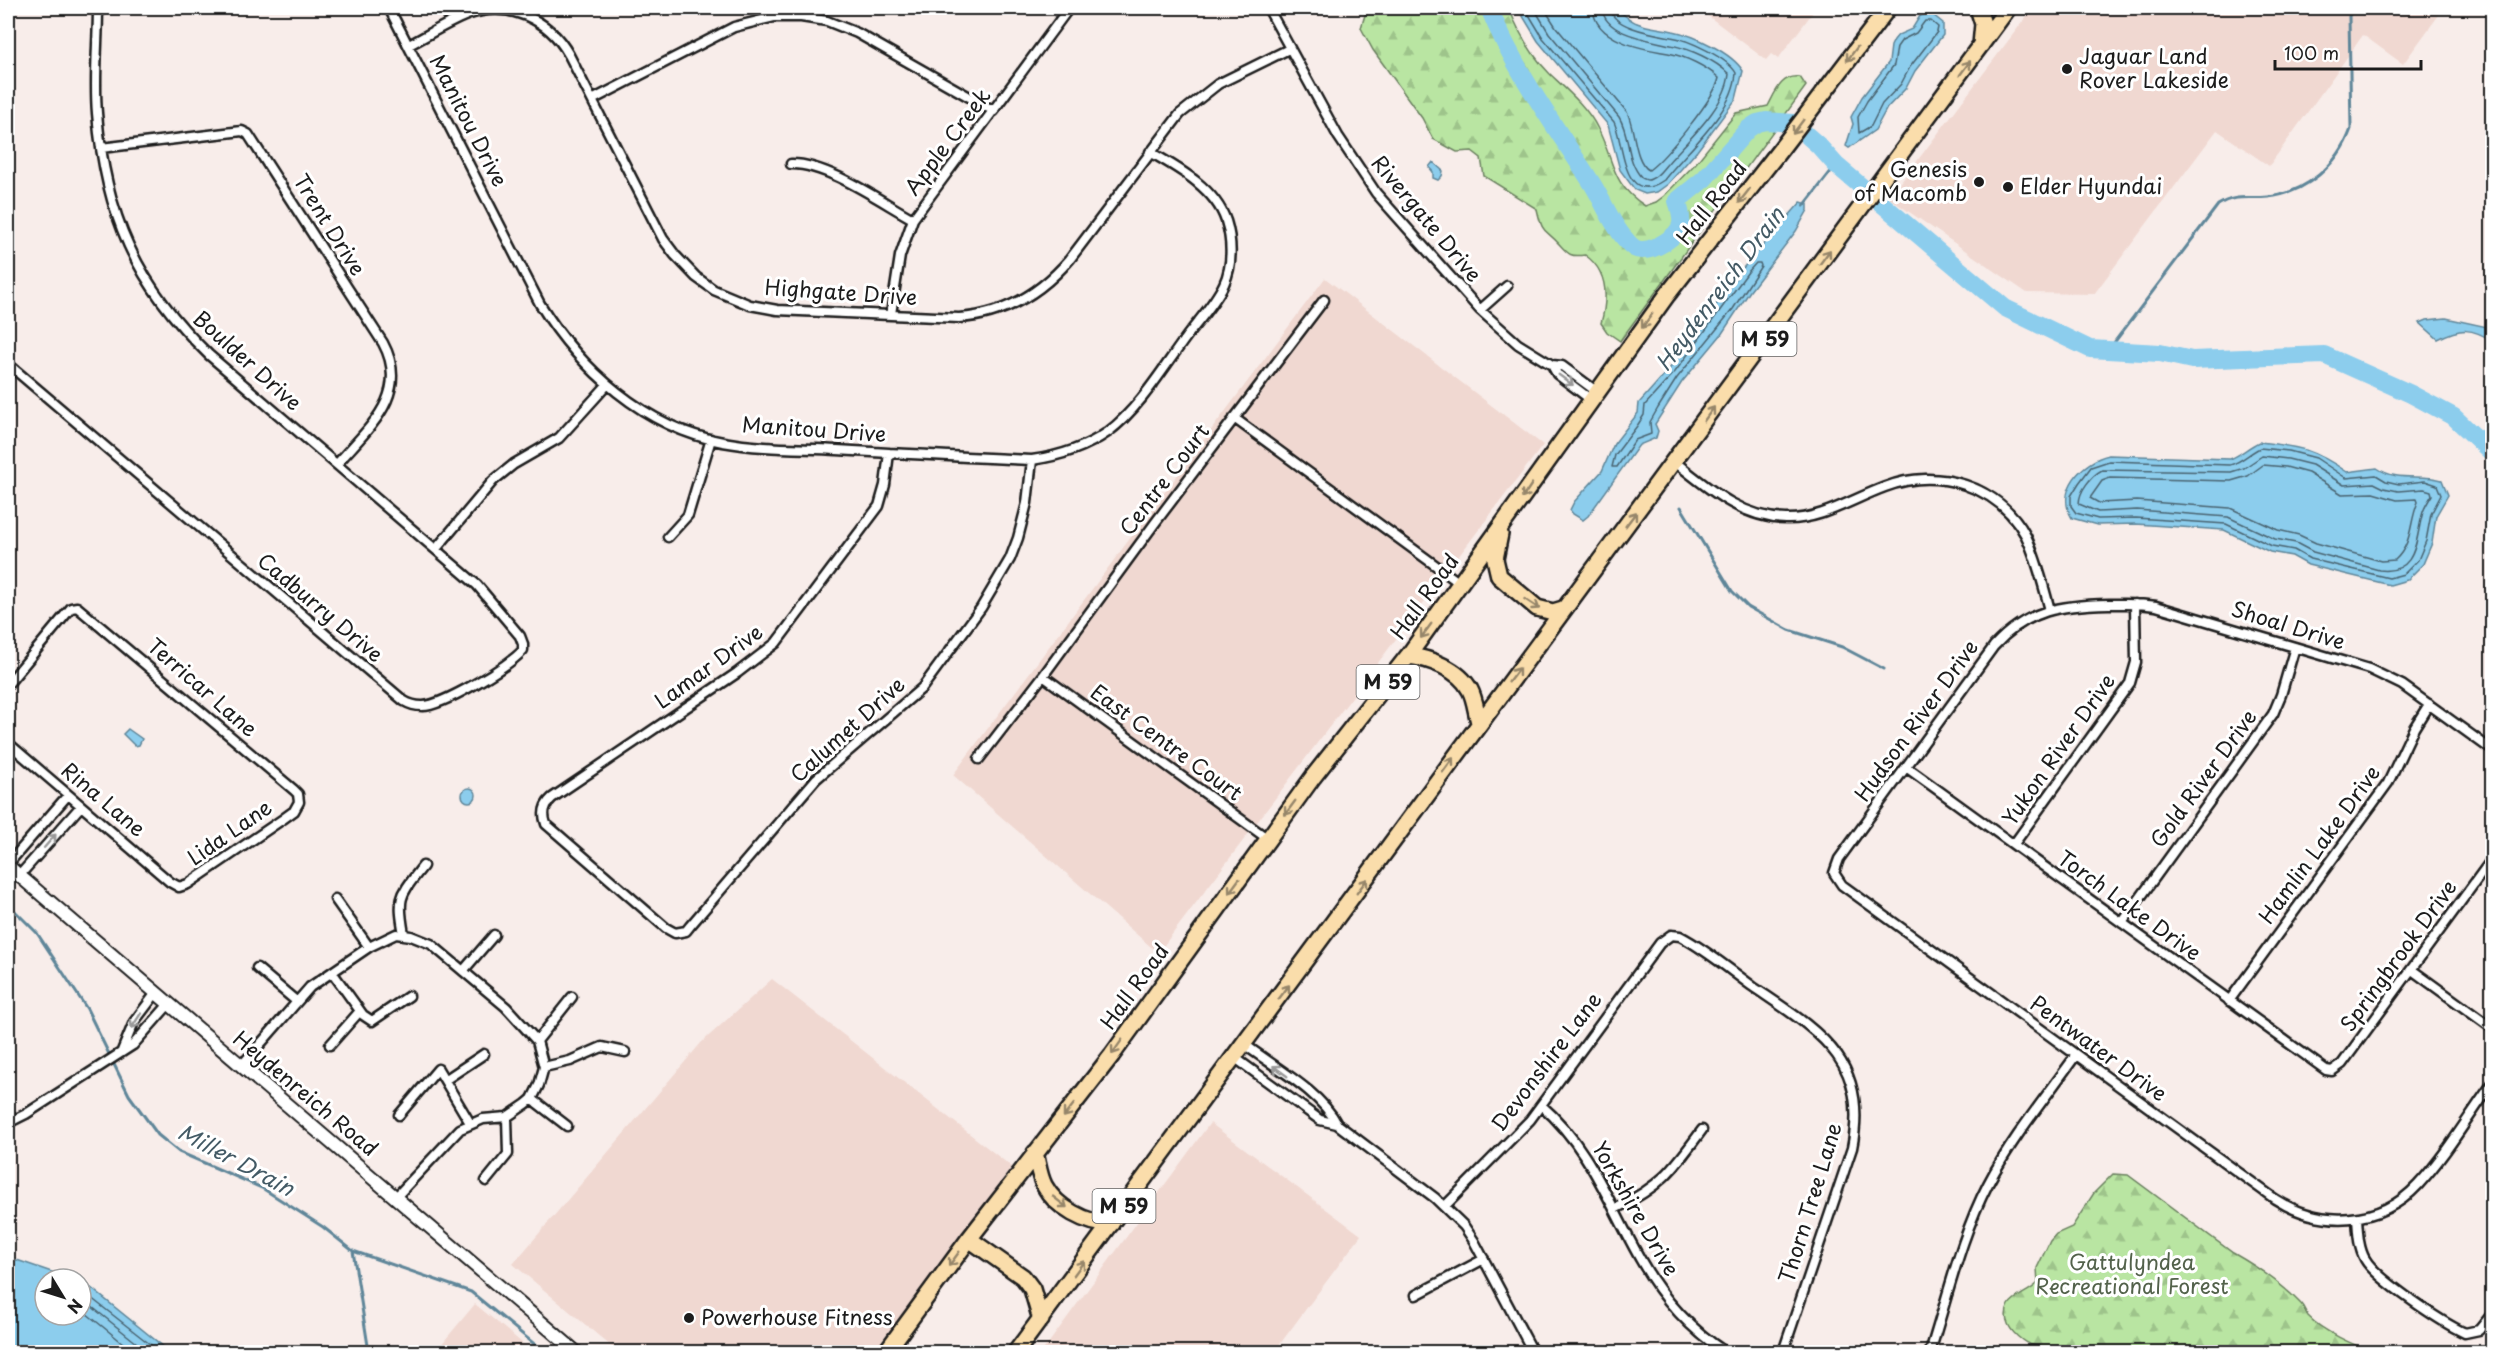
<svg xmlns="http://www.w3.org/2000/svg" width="2500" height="1360" font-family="'Playpen Sans',sans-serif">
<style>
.built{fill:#f0d8d1}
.forest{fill:url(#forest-firs);stroke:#6a805f;stroke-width:1.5}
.water{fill:#8ccded;stroke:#5f8699;stroke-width:1.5}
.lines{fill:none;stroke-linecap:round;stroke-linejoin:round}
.shore{stroke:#496370;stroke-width:1.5}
.stream{stroke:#5f8699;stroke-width:3}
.river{stroke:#8ccded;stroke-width:18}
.street-casing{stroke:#1c1c1c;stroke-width:13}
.secondary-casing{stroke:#1c1c1c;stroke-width:16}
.highway-casing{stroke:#1c1c1c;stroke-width:20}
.street{stroke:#fff;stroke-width:8}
.secondary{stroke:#fff;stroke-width:12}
.highway{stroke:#faddab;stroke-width:15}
.oneway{stroke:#96866b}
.oneway2{stroke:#999}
.poi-dot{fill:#1c1c1c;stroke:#fff;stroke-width:2}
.labels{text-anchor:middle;stroke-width:6;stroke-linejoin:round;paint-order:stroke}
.shield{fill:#fff;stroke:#606060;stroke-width:1.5}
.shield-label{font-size:20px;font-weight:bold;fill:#1c1c1c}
.poi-label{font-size:21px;fill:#1c1c1c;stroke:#fff;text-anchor:start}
.street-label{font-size:21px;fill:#1c1c1c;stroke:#fff}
.park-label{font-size:21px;fill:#53624b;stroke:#fff}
.water-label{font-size:22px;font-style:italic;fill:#435a65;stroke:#fff}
</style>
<defs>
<pattern id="forest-firs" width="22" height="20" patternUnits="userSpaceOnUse" patternTransform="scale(1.5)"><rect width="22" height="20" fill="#b9e5a2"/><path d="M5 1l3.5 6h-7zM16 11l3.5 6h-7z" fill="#9ec48b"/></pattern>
</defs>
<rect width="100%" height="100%" fill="#f8edea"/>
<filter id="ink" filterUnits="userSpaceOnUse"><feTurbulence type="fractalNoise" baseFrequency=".0167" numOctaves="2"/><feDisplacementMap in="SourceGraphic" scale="12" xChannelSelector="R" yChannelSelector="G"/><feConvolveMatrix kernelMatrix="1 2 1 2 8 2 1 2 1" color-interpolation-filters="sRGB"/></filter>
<g filter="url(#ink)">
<path class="built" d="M1701,8H1816L1778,59L1771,54L1766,60L1699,9Z
M2033,8H2444L2403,64L2363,35L2269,166L2217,130L2094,294L2027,293L1889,198Z
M1325,278L1543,445L1158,953L953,775Z
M772,979L1012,1167L876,1352H618L513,1264L701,1043Z
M1210,1123L1361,1235L1274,1352H1042Z
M475,1304L533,1352H435Z"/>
<path class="forest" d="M1372,8H1509C1518,31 1532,56 1550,74C1567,90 1588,108 1598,129C1615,162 1610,183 1645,206L1656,202L1664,196L1696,163L1736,113L1768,106C1776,91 1781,75 1800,77L1806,86L1620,341L1607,332L1601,323C1608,298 1608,271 1585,255C1571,257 1569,255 1560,245C1544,227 1543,236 1537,209L1484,176L1481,158L1472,151L1457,152L1433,139L1422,118L1373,50L1361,28L1365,15Z
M2113,1174L2128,1175L2233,1253C2256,1266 2282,1284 2301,1304C2304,1307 2305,1312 2308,1316C2322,1331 2355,1346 2374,1352H2058C2048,1349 2030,1347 2022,1340C2011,1332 2001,1319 2009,1305C2014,1296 2030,1292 2038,1283L2037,1268L2050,1241L2056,1234L2072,1227L2094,1193Z"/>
<path class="water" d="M1518,8C1548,7 1580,5 1610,8C1619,8 1628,20 1637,23C1649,28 1661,28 1673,31C1694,35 1732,53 1743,71L1736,99L1697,151L1668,184L1657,192L1645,194L1635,190L1620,170L1608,125L1538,41Z
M1926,14L1933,15L1943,23V35L1915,71L1906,88L1887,108L1875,130L1849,148L1846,146L1853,124L1851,117L1862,97L1889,62L1891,46L1894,40L1898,35L1912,29L1920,16Z
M1433,162L1443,171L1442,176L1438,180L1433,178V172L1429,167Z
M1801,202L1808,204V210L1796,231L1750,291L1721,335L1682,382L1655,424L1658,431L1656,438L1639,445L1588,516L1583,520L1573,514L1570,510L1574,502L1602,471L1614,444L1638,413L1639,403L1670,368L1743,268Z
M2446,318L2492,328V341C2472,327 2460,328 2438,339L2420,323L2427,320Z
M2259,442C2300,447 2312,448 2347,472L2377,468C2399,483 2418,473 2442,480L2448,495L2436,516L2432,543L2423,564L2407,580L2390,585L2308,565L2292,556L2270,552L2224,530L2136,524L2097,525L2072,518C2055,491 2082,461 2109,455L2230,459C2241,455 2248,447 2259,442Z
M128,729L142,739L139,745L135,746L123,734Z
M462 795a7 7 0 1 1 14 0a7 7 0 1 1-14 0Z
M8,1257L72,1279H45V1315H81V1283L91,1288L170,1352H8Z"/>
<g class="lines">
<path class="shore" d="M1525,8L1543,38L1614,122C1624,142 1622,209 1664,180C1688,149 1733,113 1736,73C1728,58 1687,39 1671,37C1655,34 1612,28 1610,8
M1534,8L1549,33L1619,117C1631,137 1625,159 1642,178C1647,180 1647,181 1651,179C1659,176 1663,168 1668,163C1688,140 1726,106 1729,74C1715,60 1690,49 1671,45C1651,40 1604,35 1602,8
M1544,8L1556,27L1627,112C1635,127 1634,162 1649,170C1666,157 1715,98 1719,78C1707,67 1685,56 1668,53C1643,49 1594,41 1593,8
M1925,21H1931L1938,27L1937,32L1910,67L1901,84L1882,104L1871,126L1859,133L1858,117L1867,101L1894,65L1897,47L1902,40L1916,33Z
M1756,263H1760L1761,266L1733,309L1677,378L1658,408L1650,422L1651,434L1635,440L1617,467H1612L1615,455L1637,426L1644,415L1645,405L1675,372L1748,272Z
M2260,448L2289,451L2316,458L2346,478L2376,475L2386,481L2399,484L2425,481L2437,485L2441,495L2431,514L2426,541L2418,560L2404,574L2389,578L2310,559L2294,550L2272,546L2226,524L2136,518L2098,519L2076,513L2071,506V496L2079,483L2091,467L2109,461L2230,465C2242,462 2249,453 2260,448Z
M2262,456L2288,459L2312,465L2344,485L2374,483L2384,488L2398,491L2424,489L2431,491L2432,495C2429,500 2425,506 2423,512C2415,538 2419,575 2379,570L2313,552L2296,543L2275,539L2228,517L2137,510L2098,512L2079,504C2079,491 2091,476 2102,470L2231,472L2244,468Z
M2263,465L2286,467L2308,473L2342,494L2373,493L2397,500L2417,499L2418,502C2409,523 2413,543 2395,560L2381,561L2316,543L2299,535L2278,530L2230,508L2137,501L2099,503L2090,498L2102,481L2110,478L2231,481L2248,476Z
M81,1290L160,1352
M81,1298L148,1352
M81,1309L134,1352"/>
<path class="stream" d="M1804,206L1836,165
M2110,348L2218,205C2235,194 2248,199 2268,197C2306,193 2338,165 2351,129L2349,16L2354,8
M1681,507L1732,591L1748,607L1789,630L1842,647L1884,669
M8,904L37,933L87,1009L129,1095L158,1135L179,1152L262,1188L323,1227L353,1251L471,1292L544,1352
M353,1251L369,1352"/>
<path class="river" d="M1489,8C1515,72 1556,127 1593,185C1604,203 1612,225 1626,240C1629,244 1635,250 1641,250C1654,251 1678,237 1681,224C1682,216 1680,209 1677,201L1704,179L1748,129L1757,123L1766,121L1793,123L1818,145L1836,165L2005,308L2090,349L2160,353L2192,360L2324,355L2411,394L2454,417L2492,453"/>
<defs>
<path id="street" d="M389,8L540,304C580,369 645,428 723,442C761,449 799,448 837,450C902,454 967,457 1032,460C1060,456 1085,448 1108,432C1139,409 1164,367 1187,336C1199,320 1215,303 1224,284C1233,265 1232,240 1226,221C1215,188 1178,168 1150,152
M1268,8L1338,136L1376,193L1480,310L1518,344L1552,365
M409,45C428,35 447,23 467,15C509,0 549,19 569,55L663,239L675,255L696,277L714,290L750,305L777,310L959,318C1004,315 1041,293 1070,259L1180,114L1218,84L1289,49
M592,100L734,27L774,17H801L827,21L857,33L994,111
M101,148L242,131L248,134L383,343C411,395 368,428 337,464
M791,164C827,163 880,201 913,219
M1480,310L1507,286
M891,314L900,256L913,219L1069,8
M8,364L404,701C409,704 415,706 422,706C441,707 511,665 523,650V644L520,636L477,585L209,355C136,284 105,214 97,113C94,78 98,42 98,8
M1590,399L1557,374L1552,365L1562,366L1596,391
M1234,418L1461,584
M889,453L885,485L879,506L776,643L737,673L552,798C544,805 542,813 546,824L666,928L675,933L686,931L690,926L816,779L922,688L981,608L1010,559L1018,538L1027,503L1032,460
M1675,462C1708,488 1741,518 1786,519C1821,520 1852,499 1885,487C1937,467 1999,485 2026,536C2037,559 2043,585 2050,610
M668,537L688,515L711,439
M436,549L493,481L514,464L559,438L607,385
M1043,676L1268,839
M8,684L66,614L71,608L77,607L294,790L298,794L299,802L294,811L283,819L188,884L179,887L170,882L8,743
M2492,750L2402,685L2369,669L2156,606C2140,603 2125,604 2109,604C2061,605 2028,609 1994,646L1839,859L1834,873L1842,885L2275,1199C2320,1228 2380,1226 2418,1185C2446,1155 2468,1117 2492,1084
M979,759L1043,676L1155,523L1324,300
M1906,767L2326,1070L2332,1071L2342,1064L2492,859
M2014,844L2130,683L2136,662L2135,604
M8,864L68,795
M19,876L81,806
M335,899L369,947
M2122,923L2273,714L2281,695L2295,647
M404,934C397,896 400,896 423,866
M257,968L296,1001
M2412,970L2492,1028
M463,971L494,935
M332,972L363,1015L372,1021L409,996
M2229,1001L2388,783L2414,728L2429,704
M537,1041L572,997
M1244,1044C1274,1067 1320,1091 1337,1124
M330,1045L360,1011
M122,1051L134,1022L156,993
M1234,1057L1320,1120L1337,1124L1435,1198L1464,1226L1474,1241L1533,1352
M242,1065L310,987L369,947L396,934L411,936L431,944L506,1007L537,1041L544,1067
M445,1080L484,1054
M532,1099L567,1126
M1541,1105C1591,1148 1610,1207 1642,1262C1663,1299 1690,1329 1725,1352
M399,1115L438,1069L470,1123
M8,1123L26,1114L133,1045L169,1004
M486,1181L508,1154L507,1117
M396,1197L460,1129L483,1119L507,1117L526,1104L532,1099L539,1085L544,1067L570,1061L602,1047L625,1052
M1445,1206L1530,1120L1660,943L1671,935L1680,936C1705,949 1729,969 1752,986C1816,1030 1870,1058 1852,1148L1783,1352
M1615,1209C1661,1186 1672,1171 1702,1130
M2357,1218C2358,1231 2358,1247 2365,1259C2376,1279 2443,1323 2465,1333L2479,1330L2492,1314
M1416,1295L1484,1259
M1930,1352C1948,1296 1961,1236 1988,1184C2012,1138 2046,1097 2076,1055"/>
<path id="secondary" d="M8,866L576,1352"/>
<path id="highway" d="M1978,8L1983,24L1981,45
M1500,534L1495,559L1499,576L1537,608L1553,612L1563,609
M1408,656C1429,658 1459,669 1470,690C1475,699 1476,712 1479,722
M1035,1153C1038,1164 1039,1175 1044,1185C1056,1208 1086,1224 1111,1224
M969,1239L1023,1277L1032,1289L1041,1320
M886,1352L969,1239L1112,1055L1313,777L1408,656L1667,295L1780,150L1888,8
M1016,1352L2008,8"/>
</defs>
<use href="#street" class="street-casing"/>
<use href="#secondary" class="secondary-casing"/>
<use href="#highway" class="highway-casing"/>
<use href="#street" class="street"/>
<use href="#secondary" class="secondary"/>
<use href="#highway" class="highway"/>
</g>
<defs><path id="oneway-shaft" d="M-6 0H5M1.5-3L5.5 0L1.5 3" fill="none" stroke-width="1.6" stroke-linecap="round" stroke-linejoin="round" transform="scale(1.5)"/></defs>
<g class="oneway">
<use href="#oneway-shaft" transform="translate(1852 54) rotate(127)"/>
<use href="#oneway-shaft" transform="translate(1965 68) rotate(-54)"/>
<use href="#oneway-shaft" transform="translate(1798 127) rotate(127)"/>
<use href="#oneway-shaft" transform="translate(1744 196) rotate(128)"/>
<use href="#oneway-shaft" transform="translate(1825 257) rotate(-54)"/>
<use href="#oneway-shaft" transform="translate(1647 321) rotate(126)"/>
<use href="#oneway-shaft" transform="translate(1709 414) rotate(-54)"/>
<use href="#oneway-shaft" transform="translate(1527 491) rotate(124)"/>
<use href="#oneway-shaft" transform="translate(1631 519) rotate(-53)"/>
<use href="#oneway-shaft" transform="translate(1532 604) rotate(33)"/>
<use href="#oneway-shaft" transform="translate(1426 631) rotate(126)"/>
<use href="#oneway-shaft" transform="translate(1514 675) rotate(-53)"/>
<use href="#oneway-shaft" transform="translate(1448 765) rotate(-54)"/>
<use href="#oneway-shaft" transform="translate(1290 808) rotate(126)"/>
<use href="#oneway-shaft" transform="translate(1234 886) rotate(126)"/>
<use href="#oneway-shaft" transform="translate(1362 886) rotate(-54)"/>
<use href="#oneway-shaft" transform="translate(1284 992) rotate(-53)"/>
<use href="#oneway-shaft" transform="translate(1117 1047) rotate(125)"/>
<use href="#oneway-shaft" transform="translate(1069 1110) rotate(128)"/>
<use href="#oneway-shaft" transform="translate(1060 1202) rotate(38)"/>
<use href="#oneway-shaft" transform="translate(954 1259) rotate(126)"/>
<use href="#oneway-shaft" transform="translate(1079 1268) rotate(-54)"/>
</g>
<g class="oneway2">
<use href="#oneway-shaft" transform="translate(1566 380) rotate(36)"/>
<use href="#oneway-shaft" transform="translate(50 841) rotate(-49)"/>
<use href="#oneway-shaft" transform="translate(136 1021) rotate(123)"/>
<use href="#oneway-shaft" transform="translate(1280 1071) rotate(-144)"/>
</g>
</g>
<g class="poi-dot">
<circle cx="2067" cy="69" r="6"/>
<circle cx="1979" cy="182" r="6"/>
<circle cx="2008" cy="187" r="6"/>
<circle cx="689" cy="1318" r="6"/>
</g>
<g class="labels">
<g class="shield">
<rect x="1733.5" y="322" width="63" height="34" rx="4.5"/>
<rect x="1356.5" y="665" width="63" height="34" rx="4.5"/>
<rect x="1092.5" y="1189" width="63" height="34" rx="4.5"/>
</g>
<g class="shield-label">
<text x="1765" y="346">M 59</text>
<text x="1388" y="689">M 59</text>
<text x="1124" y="1213">M 59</text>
</g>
<g class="poi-label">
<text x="2079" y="64">Jaguar Land<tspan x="2079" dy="24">Rover Lakeside</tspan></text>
<text x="1967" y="177" text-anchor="end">Genesis<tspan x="1967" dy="24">of Macomb</tspan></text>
<text x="2020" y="194">Elder Hyundai</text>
<text x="701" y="1325">Powerhouse Fitness</text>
</g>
<g class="street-label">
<text transform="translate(468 121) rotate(63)" y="7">Manitou Drive</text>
<text transform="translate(948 142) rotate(-53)" y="7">Apple Creek</text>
<text transform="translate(1712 203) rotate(-52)" y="7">Hall Road</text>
<text transform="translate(1426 219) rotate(50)" y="7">Rivergate Drive</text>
<text transform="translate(329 225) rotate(58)" y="7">Trent Drive</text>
<text transform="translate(841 293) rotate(4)" y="7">Highgate Drive</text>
<text transform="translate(247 361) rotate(42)" y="7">Boulder Drive</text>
<text transform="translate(814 430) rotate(4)" y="7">Manitou Drive</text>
<text transform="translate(1165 480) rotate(-53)" y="7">Centre Court</text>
<text transform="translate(1425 597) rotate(-54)" y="7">Hall Road</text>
<text transform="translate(320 608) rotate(40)" y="7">Cadburry Drive</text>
<text transform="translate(2288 626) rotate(17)" y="7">Shoal Drive</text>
<text transform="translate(709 667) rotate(-36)" y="7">Lamar Drive</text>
<text transform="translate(202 688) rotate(41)" y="7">Terricar Lane</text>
<text transform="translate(1917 721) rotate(-54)" y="7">Hudson River Drive</text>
<text transform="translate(848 730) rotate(-42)" y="7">Calumet Drive</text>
<text transform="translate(1166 743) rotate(36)" y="7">East Centre Court</text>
<text transform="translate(2059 750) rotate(-55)" y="7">Yukon River Drive</text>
<text transform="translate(2204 779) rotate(-54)" y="7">Gold River Drive</text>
<text transform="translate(103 800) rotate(40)" y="7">Rina Lane</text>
<text transform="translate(230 833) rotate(-35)" y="7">Lida Lane</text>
<text transform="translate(2320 845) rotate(-54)" y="7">Hamlin Lake Drive</text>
<text transform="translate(2129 906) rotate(36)" y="7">Torch Lake Drive</text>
<text transform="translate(2399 956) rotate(-54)" y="7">Springbrook Drive</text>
<text transform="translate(1135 987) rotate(-54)" y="7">Hall Road</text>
<text transform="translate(2098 1049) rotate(36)" y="7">Pentwater Drive</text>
<text transform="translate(1547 1062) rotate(-53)" y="7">Devonshire Lane</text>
<text transform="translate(305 1094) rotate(40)" y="7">Heydenreich Road</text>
<text transform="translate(1811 1203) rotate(-73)" y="7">Thorn Tree Lane</text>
<text transform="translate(1635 1209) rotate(60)" y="7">Yorkshire Drive</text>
</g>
<g class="park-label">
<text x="2132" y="1270">Gattulyndea<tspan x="2132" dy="24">Recreational Forest</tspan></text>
</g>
<g class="water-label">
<text transform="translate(1720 289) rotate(-53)" y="8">Heydenreich Drain</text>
<text transform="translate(236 1160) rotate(28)" y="8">Miller Drain</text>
</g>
</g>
<rect width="2500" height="1360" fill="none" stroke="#fff" stroke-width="30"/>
<rect x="15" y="15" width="2470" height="1330" fill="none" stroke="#1c1c1c" stroke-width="2" filter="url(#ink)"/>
<g transform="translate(63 1297) rotate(128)"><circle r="28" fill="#ffffff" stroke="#a4a4a4" stroke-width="1.5"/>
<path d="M0-4.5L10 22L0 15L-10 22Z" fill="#1c1c1c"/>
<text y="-9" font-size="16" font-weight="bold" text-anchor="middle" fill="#1c1c1c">N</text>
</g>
<path d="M2275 60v9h146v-9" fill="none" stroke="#1c1c1c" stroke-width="3"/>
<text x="2284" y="60" font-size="18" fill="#1c1c1c" stroke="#ffffff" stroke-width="4.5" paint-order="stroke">100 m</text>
</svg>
